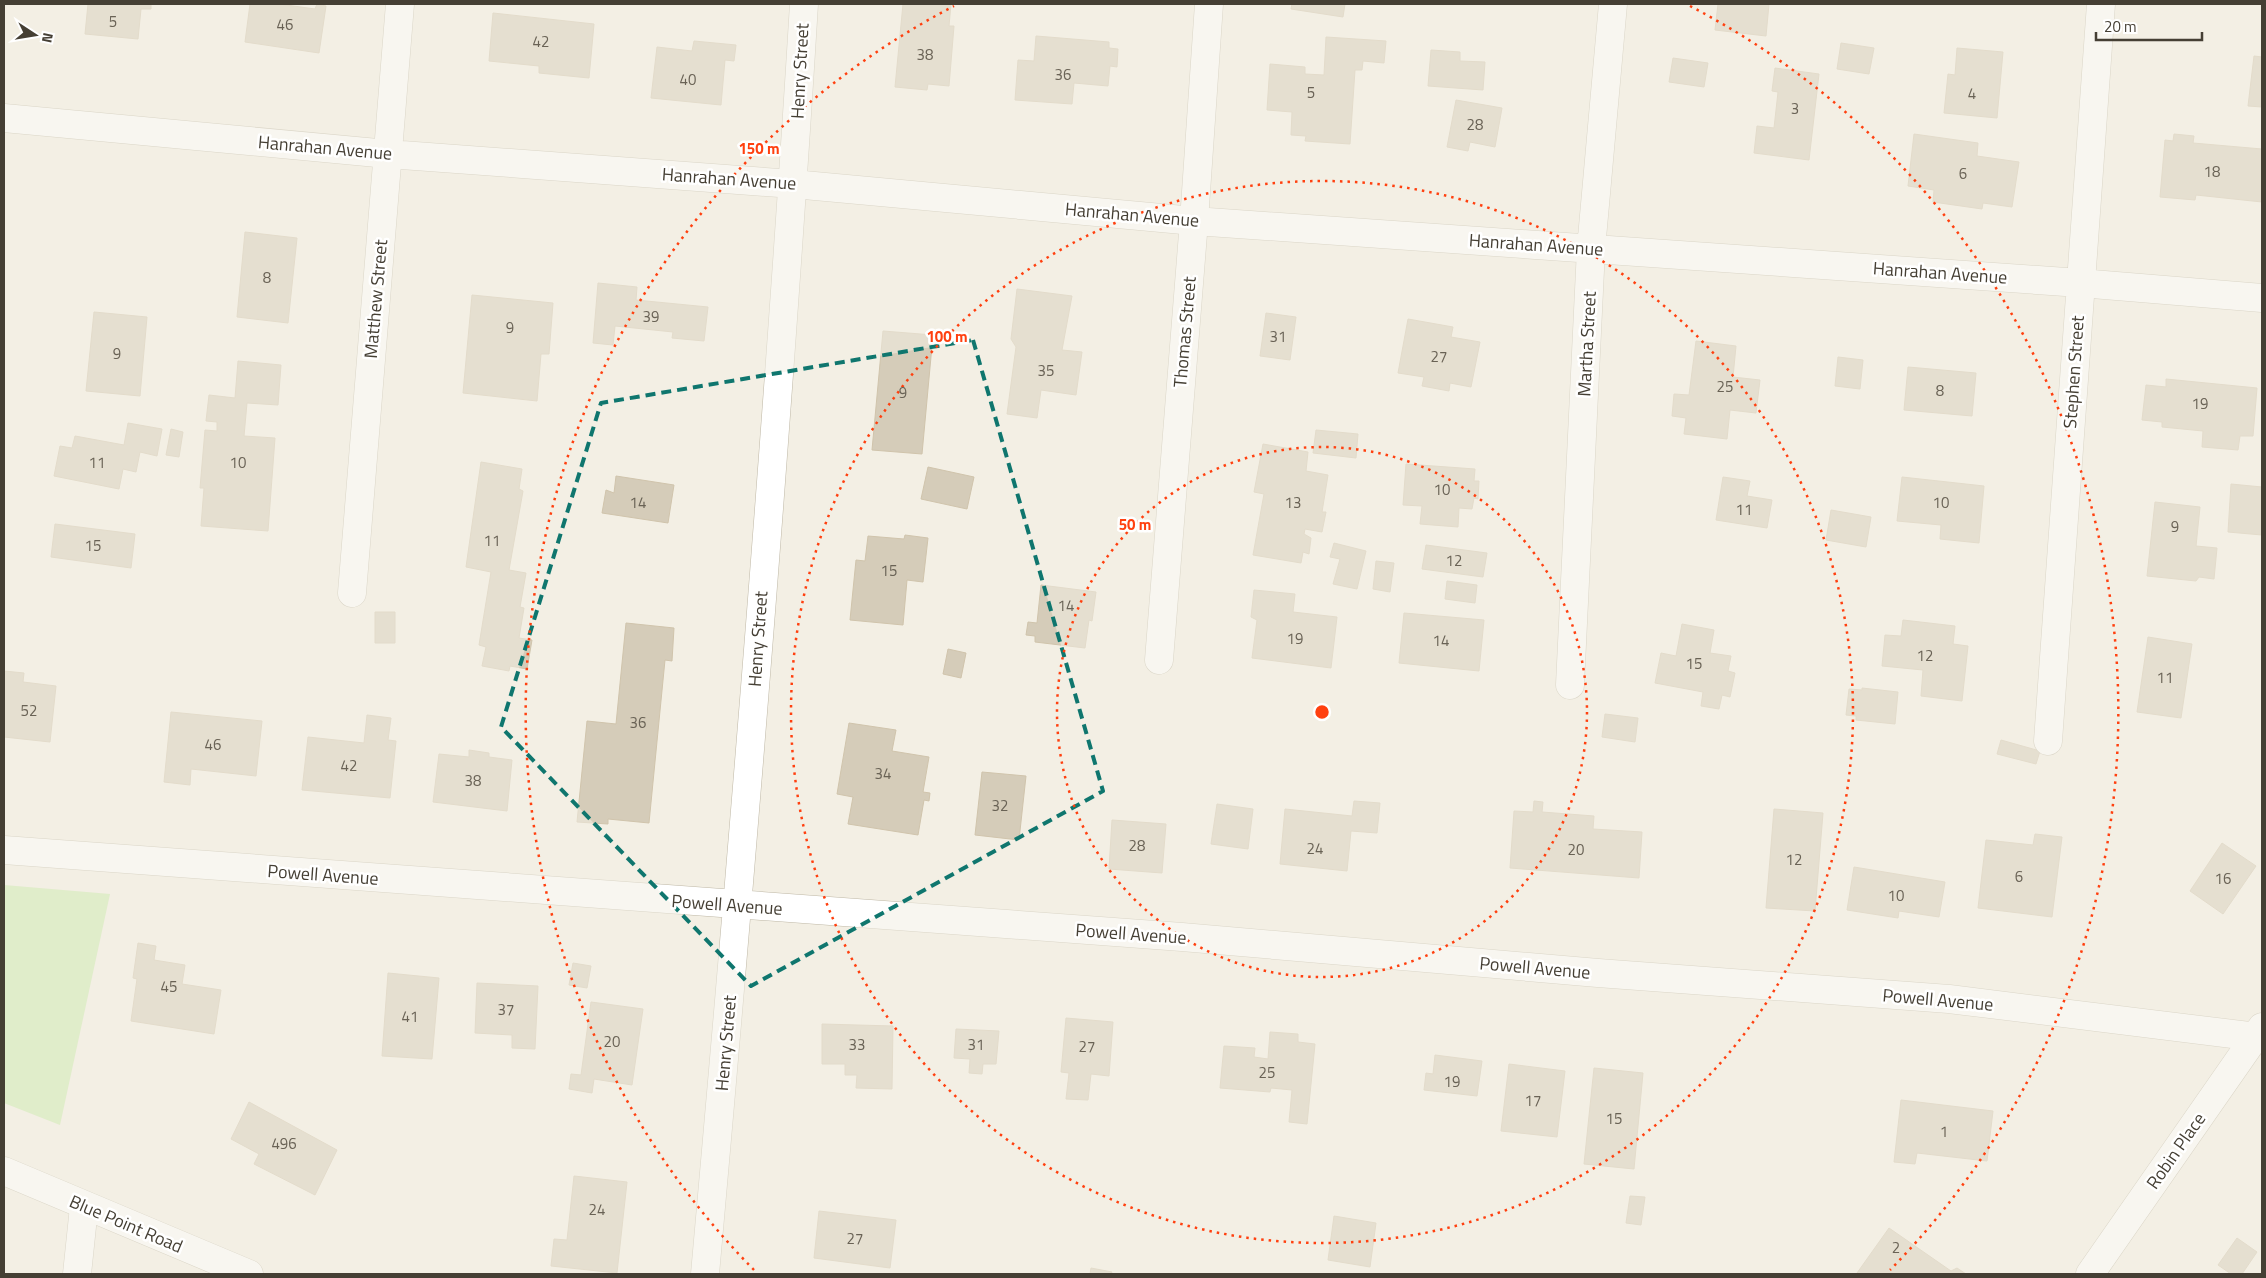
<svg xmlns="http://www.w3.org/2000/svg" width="2266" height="1278" font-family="'Titillium Web',sans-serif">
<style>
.green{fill:#caeaaa}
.building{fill:#d5ccb9;stroke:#d0c4ac}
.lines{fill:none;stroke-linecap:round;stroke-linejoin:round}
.minor-casing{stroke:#bfb8a6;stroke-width:29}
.tertiary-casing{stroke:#bfb8a6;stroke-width:29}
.minor{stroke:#fff;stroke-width:28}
.tertiary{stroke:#fff;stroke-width:28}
.marked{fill:none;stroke:#0f766e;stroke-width:4;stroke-dasharray:10 6;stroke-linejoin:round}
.ring{fill:none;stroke:#ff400f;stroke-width:2.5;stroke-dasharray:2.5 5}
.labels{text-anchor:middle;stroke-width:5;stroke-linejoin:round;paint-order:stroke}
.number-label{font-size:15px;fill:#696255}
.street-label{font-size:18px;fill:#453f34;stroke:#fff}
.centre{fill:#ff400f;stroke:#fff;stroke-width:2.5}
.ring-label{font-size:15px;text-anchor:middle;font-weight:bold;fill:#ff400f;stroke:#fff;stroke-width:5;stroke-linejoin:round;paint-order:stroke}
</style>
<rect width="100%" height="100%" fill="#f3efe4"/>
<path class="green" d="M4,885L110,894L60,1125L4,1103Z"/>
<path class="building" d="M88,4H151V9H141L138,39L85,34Z
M250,4H279L315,9L317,4L326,6L319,53L245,42Z
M903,4H951L949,26H954L949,86L928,84L927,90L895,87Z
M1292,4H1345L1343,17L1291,9Z
M1718,4H1769L1766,36L1715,30Z
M493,13L594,24L589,78L539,73V66L489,61Z
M1036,36L1109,42V48L1118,49L1117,67L1110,66L1108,86L1074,83L1072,104L1015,100L1018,60L1034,61Z
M1326,37L1386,41L1384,63L1363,61L1362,70H1355L1350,144L1305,141L1306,136L1291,135L1292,112L1267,110L1270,64L1305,67V74L1324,75Z
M694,41L736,45L734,61L725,60L721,105L651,98L657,47L692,51Z
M1841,43L1874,48L1869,74L1837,69Z
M1957,48L2003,52L1997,118L1944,113L1948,74L1955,75Z
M1431,50L1460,52V61L1485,62L1483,90L1428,86Z
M2254,56L2262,57V107L2248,106Z
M1673,58L1708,63L1704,87L1669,82Z
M1775,68L1819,74L1809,160L1754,153L1757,126L1774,128L1778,92L1772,91Z
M1456,100L1502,108L1495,147L1470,142L1468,151L1447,147Z
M1914,134L1978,143L1977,156L2019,162L2012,207L1983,203L1982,209L1933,202L1934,190L1908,186Z
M2174,134L2194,136L2193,143L2262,149V202L2196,195L2195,200L2160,197L2165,140L2173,141Z
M245,232L297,238L288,323L237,317Z
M598,283L637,287L636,300L708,307L704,341L672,338L673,332L615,326L613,345L593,343Z
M1017,289L1072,296L1062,350L1082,352L1076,395L1041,390L1037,418L1007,414L1016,347L1011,339Z
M472,295L553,303L549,354H541L537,401L463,393Z
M94,312L147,317L140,396L86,391Z
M1266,313L1296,317L1290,360L1260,356Z
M1408,319L1453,327L1451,337L1480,342L1471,387L1450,383L1449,391L1422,386L1424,377L1398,373Z
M883,331L933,335L922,454L872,450Z
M1696,341L1736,346L1733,377L1760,380L1756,413L1730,410L1727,439L1684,434L1686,418L1672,416L1674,394L1689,395Z
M1838,357L1863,360L1860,389L1835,386Z
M238,361L281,365L278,405L247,403L244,436L275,438L268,531L201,526L204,488H200L205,430L217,431V422L206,421L209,395L235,398Z
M1908,367L1976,373L1972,416L1904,410Z
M2166,379L2257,388L2253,436H2240L2238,450L2202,447L2203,431L2162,427V422L2142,420L2146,385L2166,387Z
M128,423L162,429L157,456L140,452L136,472L123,469L119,489L54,476L60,446L72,448L75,436L124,445Z
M171,429L183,432L179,457L166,455Z
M1316,430L1358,434L1356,458L1313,453Z
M1263,444L1308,452L1306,471L1328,475L1322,512H1326L1322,532L1305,529L1304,534L1311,538L1309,554L1303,552L1301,563L1253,555L1264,494L1254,492Z
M481,462L522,469L519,489L523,491L509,570L526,573L520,607L524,608L519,638L532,640L527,669L510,666L509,671L482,666L486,647L479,645L491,572L466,567Z
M1406,464L1475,469L1474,481H1479L1478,499L1474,498L1472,509L1459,508L1458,527L1420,524L1422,506L1403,505Z
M928,467L974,477L967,509L921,499Z
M616,476L674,485L668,523L602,513L606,490L614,493Z
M1723,477L1750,481L1747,496L1772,500L1767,528L1716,520Z
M1902,477L1984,486L1979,543L1940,539L1941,525L1897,521Z
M2231,484L2262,487V535L2228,532Z
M2155,502L2200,507L2196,546L2217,548L2214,579L2199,577L2196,581L2147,576Z
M1831,510L1871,517L1866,547L1826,540Z
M55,524L135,534L131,568L51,557Z
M905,535L928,538L923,582L907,580L903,625L850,620L856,560L865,561L868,536L904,539Z
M1334,543L1366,551L1357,589L1333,584L1340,559L1330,557Z
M1426,545L1487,553L1483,577L1422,569Z
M1376,561L1394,563L1390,592L1373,589Z
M1447,581L1477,585L1475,603L1445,599Z
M1041,585L1096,592L1092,621L1089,620L1085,648L1035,642V636L1026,635L1028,622L1037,623Z
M1254,590L1295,594L1293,612L1337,617L1331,668L1252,658L1257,620L1251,617Z
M375,612H395V643H375Z
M1404,613L1484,620L1479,671L1399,663Z
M1903,620L1955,626L1953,644L1968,646L1962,701L1921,696L1923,670L1882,666L1885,635L1901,636Z
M626,623L674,628L672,661L665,660L649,823L608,819V824L577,822L587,721L616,724Z
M1682,624L1714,630L1710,653L1731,656L1728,671L1735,673L1730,697L1722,695L1719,709L1701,706L1703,692L1655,683L1661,653L1676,656Z
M2148,637L2192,644L2181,718L2137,712Z
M948,649L966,653L961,678L943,674Z
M4,671L24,673L23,682L56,686L50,742L4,737Z
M1862,688L1898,692L1895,724L1856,720V716L1846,715L1849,689L1862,690Z
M171,712L262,721L256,776L191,769L190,785L164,782Z
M1605,714L1638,718L1635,742L1602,737Z
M367,715L391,718L388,740L396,741L390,798L302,790L308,737L364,743Z
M849,723L896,730L892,751L929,757L923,792L930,793L929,801L924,800L918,835L848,824L853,797L837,794Z
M2001,740L2040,751L2036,764L1997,754Z
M469,750L489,753V757L512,760L507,811L433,802L439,754L469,757Z
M982,772L1026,776L1019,840L975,835Z
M1354,801L1380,803L1377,833L1351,831L1347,871L1280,864L1285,809L1352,816Z
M1534,801L1543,802L1542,812L1594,816L1593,829L1642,832L1639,878L1510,868L1514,811L1533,812Z
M1217,804L1253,809L1248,849L1211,844Z
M1774,809L1823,813L1815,911L1766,908Z
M1112,820L1166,824L1162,873L1109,869Z
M2035,834L2062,837L2052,917L1978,908L1986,840L2033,845Z
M2222,843L2256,866L2223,914L2190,891Z
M1854,867L1945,882L1939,917L1899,911L1898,918L1847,910Z
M138,943L156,946L154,960L185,965L182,984L221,990L214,1034L131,1021L137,979L133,978Z
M573,963L591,966L587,988L569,985Z
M388,973L439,978L432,1059L382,1056Z
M477,983L538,986L535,1049L512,1048V1035L475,1033Z
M591,1002L643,1009L632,1085L594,1079L592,1093L569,1089L571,1074L581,1075Z
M1066,1018L1113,1022L1109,1076L1091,1074L1088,1100L1066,1099L1069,1073L1061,1072Z
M822,1024L893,1026L892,1089L856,1088L857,1075H845V1064H822Z
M956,1029L999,1031L996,1064H983L982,1074L969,1073L970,1059L954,1058Z
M1270,1032L1298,1034V1042L1315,1044L1307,1124L1289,1122L1292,1090L1271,1088L1270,1092L1220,1088L1224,1046L1255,1048L1254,1057L1268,1059Z
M1435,1055L1482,1061L1477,1096L1424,1090L1426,1073L1433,1074Z
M1509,1064L1565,1071L1557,1137L1501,1131Z
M1594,1068L1643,1073L1634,1169L1584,1164Z
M1901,1100L1993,1111L1987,1161L1917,1153L1915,1164L1894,1162Z
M249,1102L337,1150L315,1195L254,1164L259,1154L231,1139Z
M574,1176L627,1182L617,1273L551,1266L554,1239L567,1240Z
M1630,1196L1645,1197L1641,1225L1626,1223Z
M819,1211L896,1220L890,1268L814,1258Z
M1334,1216L1376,1223L1370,1267L1328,1260Z
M1889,1228L1951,1271L1957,1268L1966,1274H1860L1857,1273Z
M2237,1238L2257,1252L2242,1274H2231L2218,1265Z
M1091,1268L1112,1272L1111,1274H1090Z"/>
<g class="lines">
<defs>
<path id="minor" d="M4,118L388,154L793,184L1194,221L2080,283L2262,298
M352,593L400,4
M1159,660L1194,221L1209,4
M1570,685L1591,249L1613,4
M2048,741L2101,4
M4,850L1182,937L1598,973L1949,999L2257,1037
M77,1274L84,1207
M705,1274C743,851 778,428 804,4
M2090,1274L2262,1027"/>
<path id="tertiary" d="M4,1171L249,1274"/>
</defs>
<use href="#minor" class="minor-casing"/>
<use href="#tertiary" class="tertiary-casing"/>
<use href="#minor" class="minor"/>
<use href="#tertiary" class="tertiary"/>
</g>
<path d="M0 0H2266V1278H0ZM973,340L1103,791L751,986L501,727L601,403Z" fill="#f3efe4" fill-opacity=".55" fill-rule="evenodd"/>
<path class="marked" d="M973,340L1103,791L751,986L501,727L601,403Z"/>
<g class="ring">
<circle cx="1322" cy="712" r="265"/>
<circle cx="1322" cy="712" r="531"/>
<path d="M754 1270A796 796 0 0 1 954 6M1690 6A796 796 0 0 1 1890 1270"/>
</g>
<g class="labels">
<g class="number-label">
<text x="113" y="27">5</text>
<text x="285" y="30">46</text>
<text x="541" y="47">42</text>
<text x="925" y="60">38</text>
<text x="1063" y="80">36</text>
<text x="688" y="85">40</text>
<text x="1311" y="98">5</text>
<text x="1972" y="99">4</text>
<text x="1795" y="114">3</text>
<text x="1475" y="130">28</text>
<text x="2212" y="177">18</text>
<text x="1963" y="179">6</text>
<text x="267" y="283">8</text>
<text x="651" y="322">39</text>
<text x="510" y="333">9</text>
<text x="1278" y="342">31</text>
<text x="117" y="359">9</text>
<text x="1439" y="362">27</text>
<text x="1046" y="376">35</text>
<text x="1725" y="392">25</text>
<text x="1940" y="396">8</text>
<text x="903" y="398">9</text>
<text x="2200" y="409">19</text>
<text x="97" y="468">11</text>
<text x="238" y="468">10</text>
<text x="1442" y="495">10</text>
<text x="638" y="508">14</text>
<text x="1293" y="508">13</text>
<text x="1941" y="508">10</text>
<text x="1744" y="515">11</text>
<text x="2175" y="532">9</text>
<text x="492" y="546">11</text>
<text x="93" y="551">15</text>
<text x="1454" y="566">12</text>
<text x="889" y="576">15</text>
<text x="1066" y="611">14</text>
<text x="1295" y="644">19</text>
<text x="1441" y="646">14</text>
<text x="1925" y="661">12</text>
<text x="1694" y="669">15</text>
<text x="2165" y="683">11</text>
<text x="29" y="716">52</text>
<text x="638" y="728">36</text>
<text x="213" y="750">46</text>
<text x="349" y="771">42</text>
<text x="883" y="779">34</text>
<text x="473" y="786">38</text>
<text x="1000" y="811">32</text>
<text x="1137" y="851">28</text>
<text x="1315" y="854">24</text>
<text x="1576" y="855">20</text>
<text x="1794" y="865">12</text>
<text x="2019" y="882">6</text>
<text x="2223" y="884">16</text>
<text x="1896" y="901">10</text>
<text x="169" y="992">45</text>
<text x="506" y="1015">37</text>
<text x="410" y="1022">41</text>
<text x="612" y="1047">20</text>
<text x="857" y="1050">33</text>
<text x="976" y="1050">31</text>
<text x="1087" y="1052">27</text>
<text x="1267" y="1078">25</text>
<text x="1452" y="1087">19</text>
<text x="1533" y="1106">17</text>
<text x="1614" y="1124">15</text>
<text x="1944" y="1137">1</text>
<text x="284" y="1149">496</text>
<text x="597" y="1215">24</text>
<text x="855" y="1244">27</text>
<text x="1896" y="1253">2</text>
</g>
<g class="street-label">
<text transform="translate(800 71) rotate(-87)" y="6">Henry Street</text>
<text transform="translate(325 148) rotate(5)" y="6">Hanrahan Avenue</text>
<text transform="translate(729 179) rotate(4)" y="6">Hanrahan Avenue</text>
<text transform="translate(1132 215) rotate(5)" y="6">Hanrahan Avenue</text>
<text transform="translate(1536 245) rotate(4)" y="6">Hanrahan Avenue</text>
<text transform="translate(1940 273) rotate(4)" y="6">Hanrahan Avenue</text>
<text transform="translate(376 299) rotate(-85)" y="6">Matthew Street</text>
<text transform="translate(1185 332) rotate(-85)" y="6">Thomas Street</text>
<text transform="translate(1587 344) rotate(-87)" y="6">Martha Street</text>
<text transform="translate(2074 372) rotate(-86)" y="6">Stephen Street</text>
<text transform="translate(758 639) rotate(-86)" y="6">Henry Street</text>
<text transform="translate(323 875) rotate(4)" y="6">Powell Avenue</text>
<text transform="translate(727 905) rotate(4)" y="6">Powell Avenue</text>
<text transform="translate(1131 934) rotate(4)" y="6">Powell Avenue</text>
<text transform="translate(1535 968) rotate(5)" y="6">Powell Avenue</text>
<text transform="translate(1938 1000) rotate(5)" y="6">Powell Avenue</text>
<text transform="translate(726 1043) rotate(-85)" y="6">Henry Street</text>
<text transform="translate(2176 1151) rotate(-55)" y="6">Robin Place</text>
<text transform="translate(126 1224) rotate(23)" y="6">Blue Point Road</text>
</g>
</g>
<circle cx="1322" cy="712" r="8" class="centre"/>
<g class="ring-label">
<text x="759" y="154">150 m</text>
<text x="947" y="342">100 m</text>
<text x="1135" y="530">50 m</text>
</g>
<rect width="2266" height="1278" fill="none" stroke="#453f34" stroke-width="10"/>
<g transform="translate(35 35) rotate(102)" stroke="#ffffff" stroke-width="4" paint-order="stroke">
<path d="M0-4L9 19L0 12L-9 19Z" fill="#453f34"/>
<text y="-8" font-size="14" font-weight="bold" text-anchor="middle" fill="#453f34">N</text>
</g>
<path d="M2096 32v8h106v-8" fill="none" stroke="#453f34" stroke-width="2.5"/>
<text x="2104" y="32" font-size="15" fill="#453f34" stroke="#ffffff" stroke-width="4" paint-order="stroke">20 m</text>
</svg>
